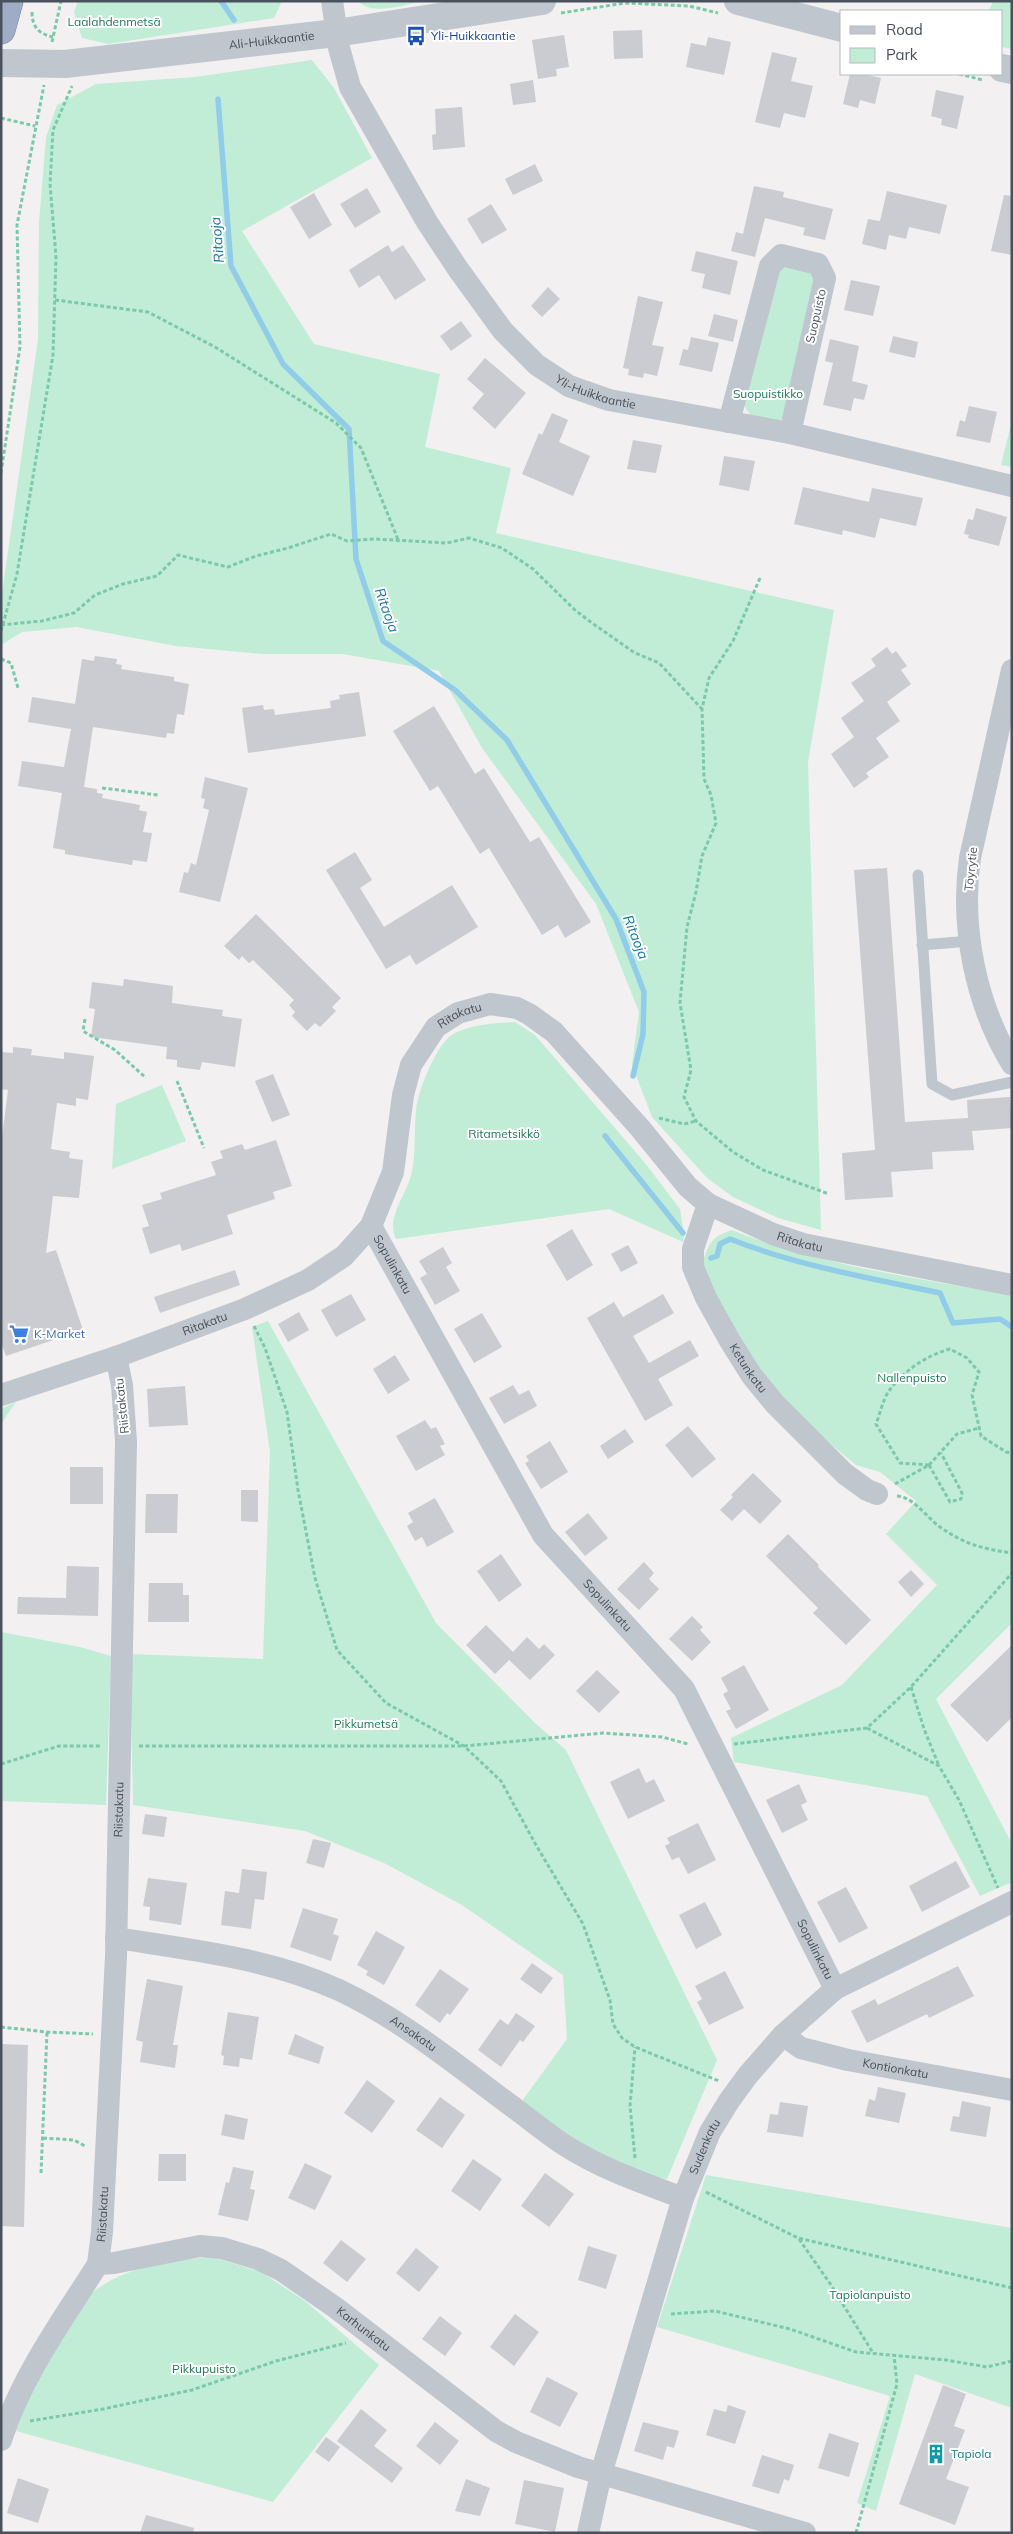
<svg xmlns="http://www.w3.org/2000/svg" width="1013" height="2534" font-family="Mulish,sans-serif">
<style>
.green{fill:#c1edd7}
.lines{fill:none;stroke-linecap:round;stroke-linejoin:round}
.stream{stroke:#91cce8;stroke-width:5.5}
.building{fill:#caccd2}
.trunk-casing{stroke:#7688a8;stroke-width:29}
.path{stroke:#7bc9ab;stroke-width:3;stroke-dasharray:4 2.5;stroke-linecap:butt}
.service{stroke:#bfc6ce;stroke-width:11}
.minor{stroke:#bfc6ce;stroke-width:22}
.tertiary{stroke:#bfc6ce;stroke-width:28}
.trunk{stroke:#9eacc4;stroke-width:28}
.labels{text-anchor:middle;stroke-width:4;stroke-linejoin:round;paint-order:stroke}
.park-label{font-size:12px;fill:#1c7b56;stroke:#fff}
.transit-label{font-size:12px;fill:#164399;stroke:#fff;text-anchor:start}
.street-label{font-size:12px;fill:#49515c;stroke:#fff}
.shop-label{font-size:12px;fill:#366cbe;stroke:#fff;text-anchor:start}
.culture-label{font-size:12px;fill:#0d838f;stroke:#fff;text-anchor:start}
.water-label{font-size:14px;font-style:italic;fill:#1477a4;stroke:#fff}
</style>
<rect width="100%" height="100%" fill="#f2f0f0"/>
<path class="green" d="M78,1H282L274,18L108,44L82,38L74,12Z
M359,1H423C406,4 371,17 359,1Z
M993,1H1012V49L1002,47V11H989Z
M312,60L334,88L372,158L242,231L314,344L440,374L425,447L511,468L496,533L834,610L808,762L821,1230L778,1218L733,1197L707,1178L652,1117L632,1065L639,1012L596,904L482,748L439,671L343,654H262L176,646L76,627L22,632L1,645V601L38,339L39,222L46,137L57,105L96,84L195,77Z
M787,262L815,276L784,417L779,421L751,416L744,406L775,272Z
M1012,420V467L1001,465Z
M515,1022L535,1035L645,1163L680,1209L684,1236L683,1242L609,1209L396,1239C385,1217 408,1194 412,1171C416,1152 414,1130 416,1110C418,1091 437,1041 455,1033C474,1024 494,1023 515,1022Z
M162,1085L186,1141L112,1169L116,1104Z
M732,1230C821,1266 917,1278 1012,1295V1623L936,1699L1012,1844V1882L980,1896L927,1796L734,1762L731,1738L842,1685L937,1585L886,1534L916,1501L880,1472L856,1465L810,1427L767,1381L716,1297L702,1264C709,1244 710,1237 732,1230Z
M268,1321L436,1623L535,1723L566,1750L717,2060L667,2179C613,2170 565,2133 522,2101L567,2039L563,1975L462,1905L384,1863L305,1831L133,1805L130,1654L263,1659L270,1452L252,1327Z
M16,1402L1,1424V1409Z
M1,1632L80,1647L111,1656L106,1805L1,1801Z
M706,2175L1012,2228V2408L915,2374L876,2511L857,2503L890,2396L657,2327Z
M213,2257L261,2272L305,2301L379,2365L273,2502L16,2431C26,2402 40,2375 55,2348C63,2334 71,2314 82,2302C115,2268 167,2260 213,2257Z"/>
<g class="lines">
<path class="stream" d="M221,1L234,20
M218,99L231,266L283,364L349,429L356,559L383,641L455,690L507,740L616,919L644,992L643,1034L633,1076
M605,1136L683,1233
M711,1258L717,1256L720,1244L730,1239C798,1266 870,1278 940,1293L953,1323L1000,1319L1012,1327"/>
</g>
<path class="building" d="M642,30L643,58L614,59L613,31Z
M564,35L569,67L556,69L557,76L538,79L532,40Z
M708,37L731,42L724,75L686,67L691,43L706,46Z
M772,52L797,58L791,81L813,86L805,118L784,113L780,128L755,122Z
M850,74H864L881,78L875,104L860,100L858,108L843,104Z
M533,80L536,102L513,105L510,84Z
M936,90L964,96L957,129L941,125L942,119L931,116Z
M462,107L465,147L433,150L432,135L436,134L435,109Z
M535,164L543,181L513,195L505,179Z
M754,186L784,192L783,197L833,209L825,240L803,235L805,228L765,218L755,257L731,251L736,232L743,234Z
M367,188L381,212L355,228L340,204Z
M887,191L947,205L940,234L909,227L906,239L889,235L886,250L862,244L868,219L880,221Z
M314,193L332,225L309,239L290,207Z
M1004,195L1012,196V255L991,251Z
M491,204L507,230L482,244L467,219Z
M388,245L392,252L403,245L426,280L395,300L379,275L359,288L349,270Z
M696,251L738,261L730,295L702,288L705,274L691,271Z
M851,280L880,286L873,316L844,310Z
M548,287L560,299L542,317L531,306Z
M638,296L663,302L652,345L664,347L657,376L644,373L643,378L628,375L629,369L623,368Z
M714,314L738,320L733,342L708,336Z
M461,321L472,336L451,351L440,336Z
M893,336L918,342L915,358L889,352Z
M691,337L719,343L712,372L679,365L683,349L688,350Z
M830,339L859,346L852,381L868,385L864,400L854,398L851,411L823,405L833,363L825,361Z
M485,358L526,393L495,429L472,408L484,394L467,379Z
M969,406L997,412L990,443L956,436L960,420L965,422Z
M552,413L568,420L559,442L590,456L573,496L522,474L539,433L542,435Z
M633,440L662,445L656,473L627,469Z
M724,456L755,461L749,491L719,485Z
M803,487L869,502L872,488L923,498L916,526L880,518L875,538L843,530L842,535L794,524Z
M976,508L1007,517L999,546L968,538L969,535L964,534L968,519L973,520Z
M887,647L892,654L896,651L907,666L901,670L911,684L887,702L900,721L876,738L889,757L866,773L869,777L854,788L831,754L854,737L841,718L864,701L851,683L876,666L871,659Z
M95,656L117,659L116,664L122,665L121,669L174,677V681L189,684L184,715L177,714L174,734L167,733L166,738L93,727L84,787L97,789V793L103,794L102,798L140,805L139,810L147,812L143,832L152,833L147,862L133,860L132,865L65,854V850L53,848L62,793L18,786L22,761L64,767L71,729L28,722L32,697L75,704L82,659L94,661Z
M359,692L366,736L248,753L242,708L263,705L264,710L274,709L275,715L331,708L330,701L340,699L339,695Z
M434,706L475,774L484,768L530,842L539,837L591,922L565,938L558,925L542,935L489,848L480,854L438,786L430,791L393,731Z
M205,777L248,788L220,902L179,892L184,872L188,873L191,863L196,865L209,810L203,808L205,799L201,798Z
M355,852L372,880L360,888L384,927L452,885L478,927L416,965L410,955L386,969L326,870Z
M887,868L905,1122L968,1118L967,1100L1010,1097L1012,1128L972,1131L974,1150L932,1152L933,1169L891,1172L893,1197L845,1200L842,1153L875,1150L854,870Z
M256,914L341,998L332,1007L336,1011L320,1027L315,1023L307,1031L292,1016L295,1012L289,1005L294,1000L253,960L249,963L242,956L239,960L224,946Z
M124,979L173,986L172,1003L223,1010L222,1016L242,1019L235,1067L202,1062L200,1070L177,1067V1060L166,1059L167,1047L91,1037L95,1009L89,1008L92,982L123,986Z
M13,1047L32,1049L31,1055L64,1059V1052L94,1056L88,1100L76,1098V1106L57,1103L51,1149L70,1152L69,1158L83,1160L79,1198L53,1196L46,1253L56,1250L83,1330L6,1356L1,1342V1145L8,1090L1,1089V1052L13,1053Z
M273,1074L290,1115L272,1122L255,1081Z
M276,1140L292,1186L273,1192L275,1199L227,1215L233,1234L182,1251L180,1244L150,1254L142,1228L149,1226L142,1205L162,1199L160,1193L216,1175L211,1162L223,1158L220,1151L242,1144L245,1150Z
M572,1229L593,1265L567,1281L546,1245Z
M628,1245L638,1263L621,1272L611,1254Z
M443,1247L452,1263L446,1267L460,1291L435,1305L420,1278L427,1274L419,1261Z
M235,1270L240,1285L160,1313L154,1297Z
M351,1294L366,1320L336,1337L321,1310Z
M663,1294L674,1313L633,1336L649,1363L690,1340L699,1356L658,1379L673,1405L645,1421L587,1318L614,1302L623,1317Z
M299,1312L309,1330L288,1342L278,1324Z
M482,1313L502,1347L474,1363L454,1329Z
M395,1355L410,1380L388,1394L373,1369Z
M513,1385L519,1395L529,1390L537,1406L504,1424L489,1398Z
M185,1386L188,1425L149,1427L147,1389Z
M425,1420L431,1429L436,1427L445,1444L440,1446L445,1455L416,1471L396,1436Z
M688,1426L716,1459L692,1478L665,1445Z
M625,1429L634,1442L608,1459L600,1446Z
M550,1441L568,1472L541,1489L525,1463L529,1461L526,1456Z
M70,1467H103V1504H70Z
M753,1473L782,1501L760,1524L744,1509L732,1521L720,1510L733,1497L731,1495Z
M241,1490H258V1522L241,1521Z
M146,1494H178L177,1533H145Z
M435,1498L454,1532L427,1547L422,1537L415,1541L407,1526L413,1522L408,1513Z
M588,1513L608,1538L585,1556L565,1532Z
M788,1534L819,1565L818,1567L871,1620L846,1645L813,1613L818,1608L766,1556Z
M501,1554L522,1585L499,1602L477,1571Z
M644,1562L654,1573L649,1579L659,1589L639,1610L617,1589Z
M67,1566L99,1567L98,1616L17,1614L18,1597L66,1598Z
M911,1570L924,1584L911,1597L898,1582Z
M149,1583H183V1595H189V1622H148Z
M692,1616L703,1627L700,1630L711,1642L692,1661L669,1639Z
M486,1625L513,1652L527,1637L539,1649L544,1644L555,1655L530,1680L509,1660L495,1674L466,1645Z
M1012,1645V1717L987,1742L950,1705Z
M744,1665L769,1710L736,1729L726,1711L731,1709L723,1694L728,1691L721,1678Z
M597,1670L620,1692L599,1713L576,1691Z
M639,1768L646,1783L654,1779L665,1801L628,1819L610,1782Z
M799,1784L807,1802L801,1805L808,1820L782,1833L766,1800Z
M145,1814L167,1817L164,1837L142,1834Z
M698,1823L716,1860L688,1874L679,1857L672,1860L665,1846L670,1843L667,1838Z
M313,1839L331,1843L324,1868L306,1863Z
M956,1861L970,1887L922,1912L909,1886Z
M242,1869L267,1872L264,1900L255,1899L251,1929L221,1925L225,1891L239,1893Z
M148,1878L187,1883L181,1925L149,1920L150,1907L143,1906Z
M846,1887L868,1928L839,1943L817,1902Z
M705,1902L722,1935L696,1949L679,1915Z
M303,1908L338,1919L333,1934L339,1936L331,1961L290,1947Z
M376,1931L405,1947L384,1985L366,1975L368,1971L357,1965Z
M532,1963L553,1978L541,1994L520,1979Z
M958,1966L974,1996L929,2018L927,2014L867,2043L851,2011L875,1999L878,2005Z
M440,1969L469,1989L450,2015L447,2013L440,2023L415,2005Z
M725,1971L744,2008L709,2025L697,2002L702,1999L695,1986Z
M147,1979L183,1986L173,2045H178L175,2068L140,2062L143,2042L136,2040Z
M228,2012L259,2017L252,2060L240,2058L239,2067L223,2065L224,2056L221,2055Z
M516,2013L535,2026L523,2042L520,2040L501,2067L478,2050L500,2019L508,2025Z
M295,2034L324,2047L319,2064L288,2054Z
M1,2044L28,2045L24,2227L1,2226Z
M367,2080L395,2101L372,2133L344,2113Z
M878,2087L906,2093L899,2123L865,2116L869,2099L875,2101Z
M440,2097L465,2115L442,2148L416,2130Z
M962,2101L991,2107L986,2137L950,2131L953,2116L959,2117Z
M780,2102L808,2106L803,2137L767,2132L770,2114L778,2115Z
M225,2114L248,2119L244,2140L221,2135Z
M159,2154H186V2181H158Z
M473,2159L502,2179L480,2211L451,2191Z
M305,2163L332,2176L315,2210L288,2198Z
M233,2167L254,2171L250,2189L255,2190L248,2221L218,2215L226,2182L229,2183Z
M545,2173L574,2194L549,2227L521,2206Z
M341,2240L366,2259L347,2282L323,2263Z
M588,2246L617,2255L606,2289L578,2280Z
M416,2248L439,2267L419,2292L396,2273Z
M515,2314L539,2332L514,2366L490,2347Z
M440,2316L462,2333L445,2356L422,2339Z
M547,2377L578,2393L560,2427L530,2412Z
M943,2385L966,2394L954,2426L965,2430L946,2479L969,2487L955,2525L899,2504Z
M728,2405L746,2411L735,2444L706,2435L714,2409L726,2412Z
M361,2409L387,2430L374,2446L403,2468L392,2483L337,2441Z
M435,2422L459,2441L440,2465L416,2446Z
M643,2422L679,2431L674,2448L667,2446L663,2460L634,2451Z
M829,2433L859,2443L849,2477L818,2468Z
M326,2437L340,2447L329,2462L315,2452Z
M762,2455L794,2465L789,2481L784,2479L779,2494L752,2486Z
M18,2478L49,2489L38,2523L7,2513Z
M466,2479L490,2488L480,2516L455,2511Z
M524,2480L564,2488L555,2532L515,2524Z
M146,2515L194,2528L193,2533H140Z"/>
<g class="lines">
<defs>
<path id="trunk" d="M1,30L9,1"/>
</defs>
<use href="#trunk" class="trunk-casing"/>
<path class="path" d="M32,12C32,27 39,34 53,37
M561,13L625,3L689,6L718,13
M52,42L61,1
M959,74L983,80
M1,118L35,126
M55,300L148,312L215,347L336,423L361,448L399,542
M1,473L20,347L17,225L44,85
M760,578L733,641L709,678L702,709L704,779L711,795L716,823L702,856L696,892L687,927L680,1003L691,1070L684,1097L696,1121L733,1152L763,1170L829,1194
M1,625L42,621L74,613L95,595L123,584L157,576L178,555L228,567L256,556L288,548L331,534L347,541L374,539L447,543L469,538L502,548L533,569L575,610L592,623L635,653L659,663L702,709
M1,631L17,574L53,355L56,257L50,184L53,130L72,86
M1,659L11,663L18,688
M102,788L158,795
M85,1019L83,1031L115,1050L146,1078
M177,1081L204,1148
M659,1118L684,1124L696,1121
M254,1326L265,1348L287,1412L298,1490L315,1578L337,1650L386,1703L464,1746L501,1781L536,1845L583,1924L610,2000L613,2024L622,2038L635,2047L719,2081
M929,1465L900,1463L876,1424C880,1414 883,1399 889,1391C903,1371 927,1355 950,1349L967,1358L979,1372L972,1395L981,1436L1006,1452L1012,1453
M929,1465L950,1502L961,1499L962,1493L941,1453
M895,1484L929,1465L957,1434L979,1428
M897,1496C914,1497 927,1518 940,1527C964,1544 983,1549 1012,1553
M911,1687L924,1729L939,1766
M867,1728L939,1766L959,1800L998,1888
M734,1744L867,1728L911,1687L1012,1573
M139,1746H464L603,1733L662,1737L688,1744
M1,1764L59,1746H100
M1,2027L47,2032L93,2034
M43,2138L74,2140L85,2146
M635,2158L630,2106L635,2047
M41,2173L47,2032
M706,2192L798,2238L1012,2288
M799,2239L831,2285L873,2353
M671,2314L715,2311L790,2329L856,2352L946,2360L987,2367L1012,2361
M30,2421L103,2409L192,2390L276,2361L346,2343
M856,2533L897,2384L894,2355"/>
<path class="service" d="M918,875L932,1084L952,1095L1012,1082
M922,945L970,941"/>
<g class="minor">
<path id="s1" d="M332,1L339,48L350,87L427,222L458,269L503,331L537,365L569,386L609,400L790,433L1012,486"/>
<path d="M729,422L770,266L781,255L818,264L825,278L790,433"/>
<path d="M1012,670L970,858C960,928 976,1005 1012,1064"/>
<path id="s2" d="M708,1204L693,1249V1267L706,1298L730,1341L752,1376L775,1404L845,1474L867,1490L877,1494"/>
<path id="s3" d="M371,1226L543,1535L684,1689L835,1989"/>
<path id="s4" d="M1,1395L116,1357L245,1309L308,1280L344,1256L371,1226L393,1172L403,1095L411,1065L436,1027L458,1013L490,1004L517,1008L529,1014L554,1032L640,1128L688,1187L708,1204L773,1234L803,1244L1012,1285"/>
<path id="s5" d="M116,1938C192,1950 268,1958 339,1990C403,2020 460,2068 517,2110C533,2122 549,2135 566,2146C602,2169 643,2183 683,2198"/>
<path id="s6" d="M783,2035L801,2048L848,2060L1012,2090"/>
<path id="s7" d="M98,2264L102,2232L116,1956L126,1442L122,1385L116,1357"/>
<path id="s8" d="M1,2440C22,2375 62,2321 98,2264L114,2263L200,2246L222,2248L258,2259L281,2270L336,2308L496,2431L516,2442L578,2467L805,2533"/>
<path id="s9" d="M588,2533L601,2474L683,2198L710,2132L729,2101L748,2075L783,2035L835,1989L1012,1902"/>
</g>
<g class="tertiary">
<path d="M738,1L842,28"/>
<path id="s10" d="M1,63L65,64L336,33L542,1"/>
<path d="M1002,68L1012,70"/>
</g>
<use href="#trunk" class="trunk"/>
</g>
<defs>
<symbol id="bus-bare" viewBox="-9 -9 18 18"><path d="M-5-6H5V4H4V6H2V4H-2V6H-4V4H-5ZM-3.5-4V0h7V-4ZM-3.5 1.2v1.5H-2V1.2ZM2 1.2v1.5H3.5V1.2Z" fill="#1a4fb4" stroke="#fff" stroke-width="2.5" paint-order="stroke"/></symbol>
<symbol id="supermarket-bare" viewBox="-9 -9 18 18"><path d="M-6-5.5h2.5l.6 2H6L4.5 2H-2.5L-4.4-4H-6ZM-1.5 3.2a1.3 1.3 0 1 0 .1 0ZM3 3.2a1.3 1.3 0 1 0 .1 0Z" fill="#3f7fe0" stroke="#fff" stroke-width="2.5" paint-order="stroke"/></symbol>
<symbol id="building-bare" viewBox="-9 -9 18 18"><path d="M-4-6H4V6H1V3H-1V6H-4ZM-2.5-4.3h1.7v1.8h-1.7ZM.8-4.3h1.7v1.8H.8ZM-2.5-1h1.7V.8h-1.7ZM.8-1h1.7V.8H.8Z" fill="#0f9aa8" stroke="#fff" stroke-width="2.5" paint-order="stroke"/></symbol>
</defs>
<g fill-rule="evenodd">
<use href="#bus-bare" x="402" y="22" width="28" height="28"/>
<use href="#supermarket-bare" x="5" y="1320" width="28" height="28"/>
<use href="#building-bare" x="922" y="2440" width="28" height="28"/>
</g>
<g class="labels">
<g class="park-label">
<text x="114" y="26">Laalahdenmetsä</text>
<text x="768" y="398">Suopuistikko</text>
<text x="504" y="1138">Ritametsikkö</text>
<text x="912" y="1382">Nallenpuisto</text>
<text x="366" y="1728">Pikkumetsä</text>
<text x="870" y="2299">Tapiolanpuisto</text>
<text x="204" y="2373">Pikkupuisto</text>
</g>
<g class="transit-label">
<text x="431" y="40">Yli-Huikkaantie</text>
</g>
<g class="street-label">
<text dy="4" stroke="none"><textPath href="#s10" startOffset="272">Ali-Huikkaantie</textPath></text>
<text transform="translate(816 316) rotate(-77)" y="4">Suopuisto</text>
<text dy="4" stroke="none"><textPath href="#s1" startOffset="490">Yli-Huikkaantie</textPath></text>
<text transform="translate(971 869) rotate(-84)" y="4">Töyrytie</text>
<text dy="4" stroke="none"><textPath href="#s4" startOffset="651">Ritakatu</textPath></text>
<text dy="4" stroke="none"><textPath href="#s4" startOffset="1086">Ritakatu</textPath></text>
<text dy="4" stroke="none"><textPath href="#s3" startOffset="44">Sopulinkatu</textPath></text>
<text dy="4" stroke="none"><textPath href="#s4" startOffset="216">Ritakatu</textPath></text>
<text dy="4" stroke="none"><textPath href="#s2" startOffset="181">Ketunkatu</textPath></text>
<text transform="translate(122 1406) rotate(-96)" y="4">Riistakatu</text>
<text dy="4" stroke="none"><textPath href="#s3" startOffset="449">Sopulinkatu</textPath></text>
<text dy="4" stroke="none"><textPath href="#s7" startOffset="455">Riistakatu</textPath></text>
<text dy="4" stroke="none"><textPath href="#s3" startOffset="854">Sopulinkatu</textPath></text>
<text dy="4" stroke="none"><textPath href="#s5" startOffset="316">Ansakatu</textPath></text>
<text dy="4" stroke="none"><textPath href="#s6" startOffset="119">Kontionkatu</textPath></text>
<text dy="4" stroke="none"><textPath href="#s9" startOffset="404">Sudenkatu</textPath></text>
<text dy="4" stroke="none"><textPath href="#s7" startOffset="50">Riistakatu</textPath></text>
<text dy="4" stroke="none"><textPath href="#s8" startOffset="492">Karhunkatu</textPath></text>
</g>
<g class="shop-label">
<text x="34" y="1338">K-Market</text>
</g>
<g class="culture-label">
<text x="951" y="2458">Tapiola</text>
</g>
<g class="water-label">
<text transform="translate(217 240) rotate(-95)" y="5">Ritaoja</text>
<text transform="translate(387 610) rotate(70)" y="5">Ritaoja</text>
<text transform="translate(636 937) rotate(68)" y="5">Ritaoja</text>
</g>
</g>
<rect width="1013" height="2534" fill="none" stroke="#49515c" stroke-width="5"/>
<rect x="840" y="10" width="162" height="65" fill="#ffffff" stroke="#b6b9be"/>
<rect x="850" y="26" width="25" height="8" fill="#bfc6ce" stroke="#b6b9be"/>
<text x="886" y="35" font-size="15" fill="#49515c">Road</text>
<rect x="850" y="48" width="25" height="15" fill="#c1edd7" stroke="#b6b9be"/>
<text x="886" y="60" font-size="15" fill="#49515c">Park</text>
</svg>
